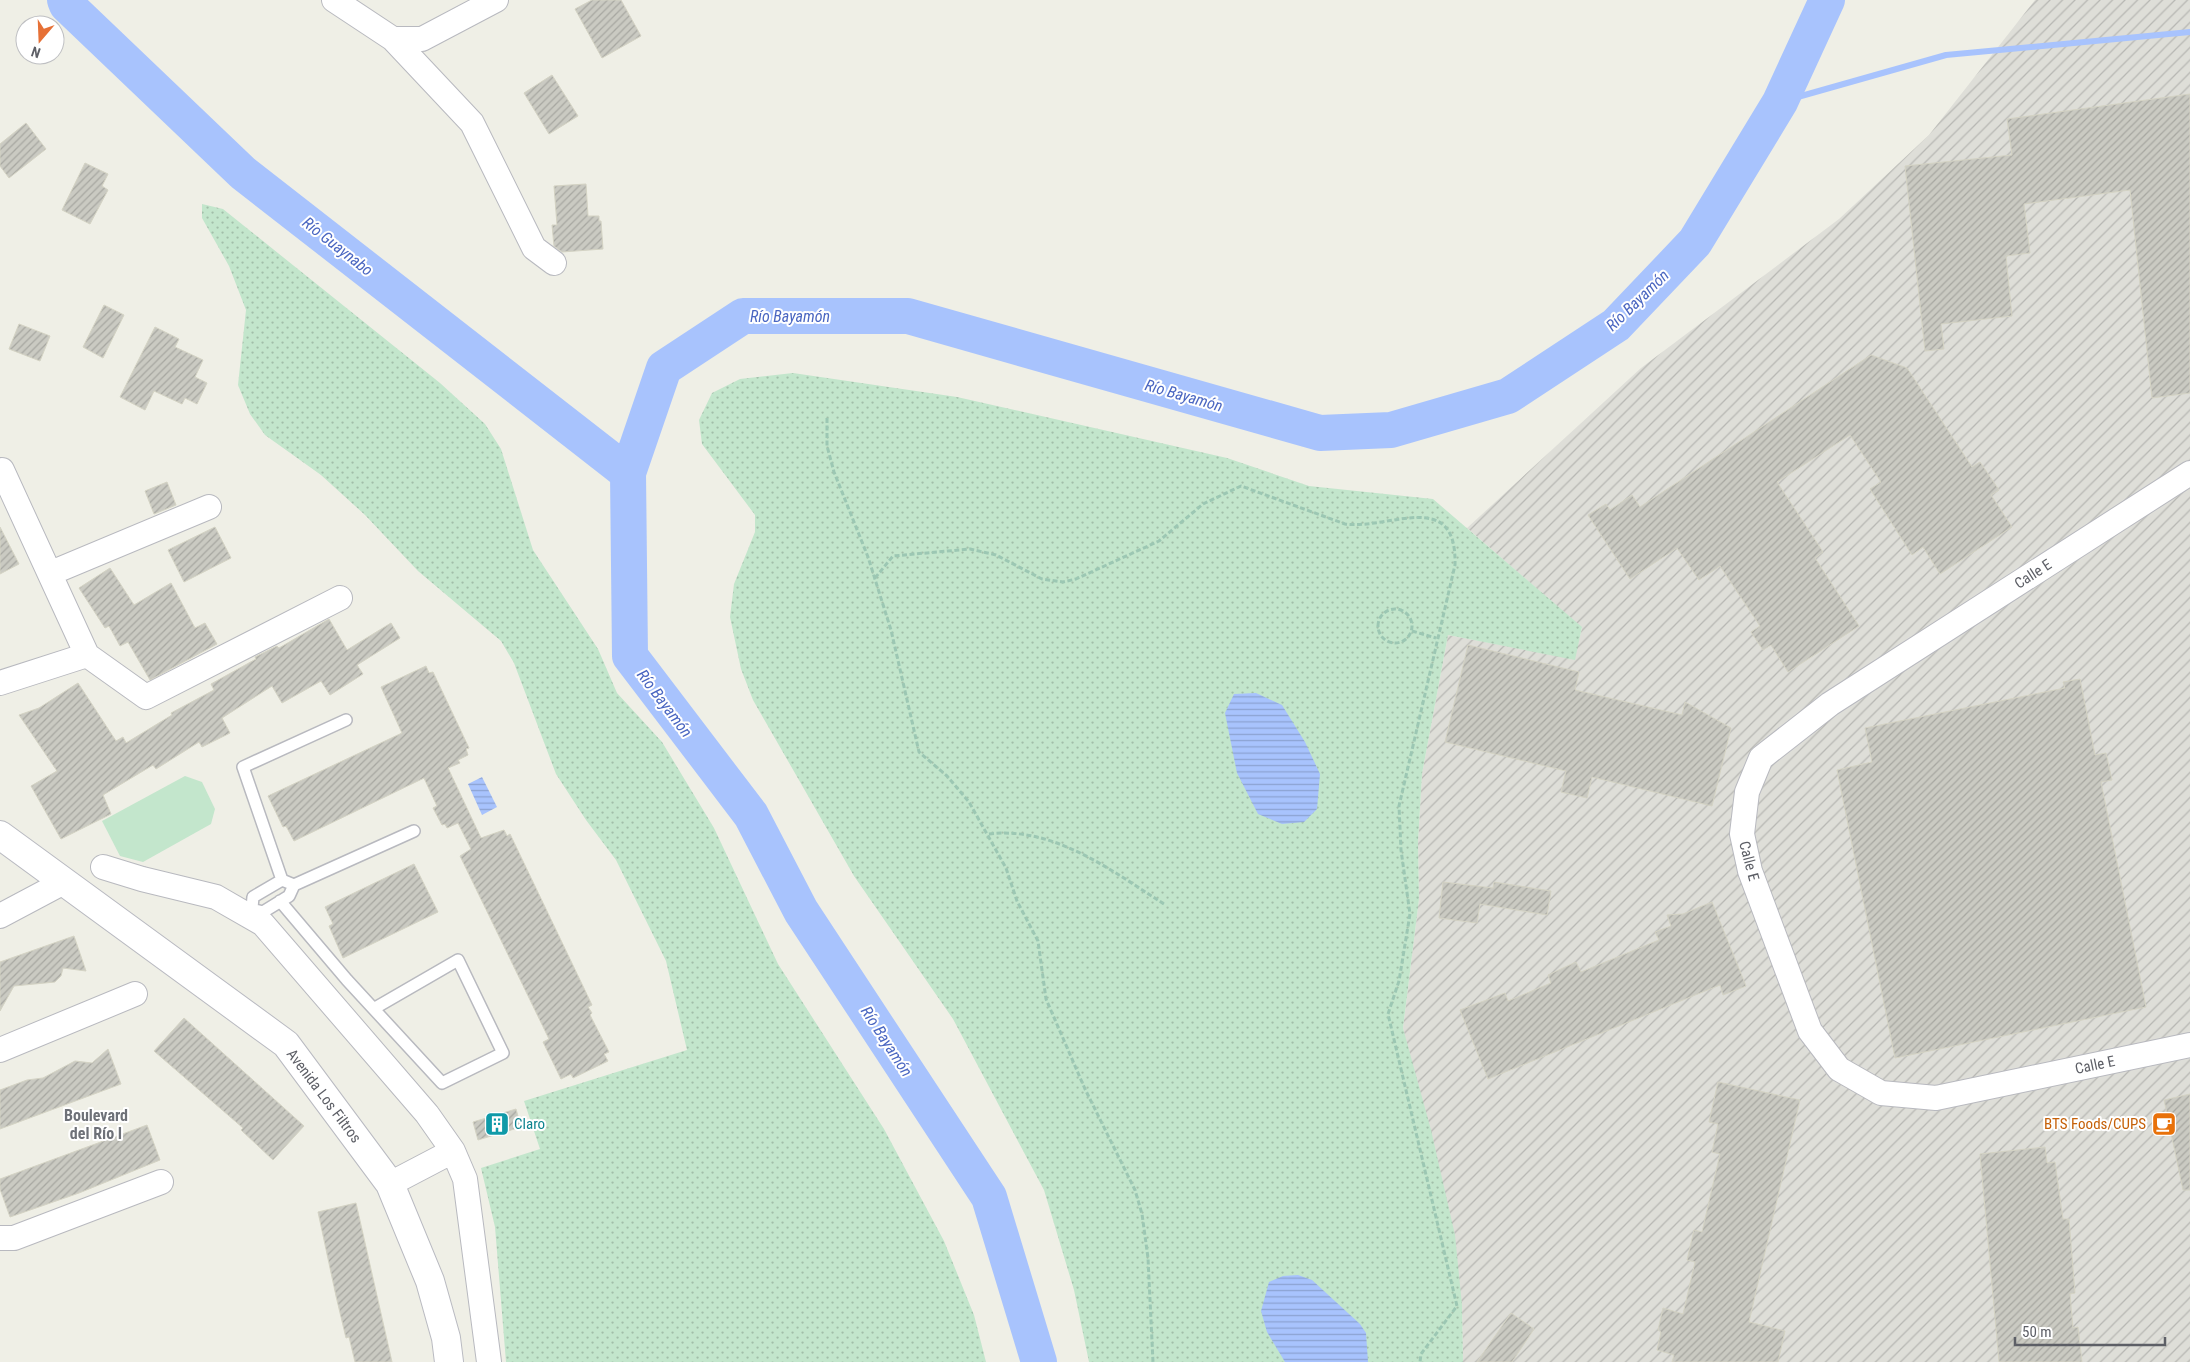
<svg xmlns="http://www.w3.org/2000/svg" width="2190" height="1362" font-family="'Roboto Condensed',sans-serif">
<style>
.industrial{fill:url(#industrial-furrows)}
.grass{fill:url(#grass-dots)}
.pitch{fill:#c3e6cc}
.water{fill:url(#water-rules)}
.lines{fill:none;stroke-linecap:round;stroke-linejoin:round}
.stream{stroke:#a8c3fd;stroke-width:6}
.river{stroke:#a8c3fd;stroke-width:36}
.building{fill:url(#building-hatch);stroke:#d4d3c4}
.service-casing{stroke:#b8b9bf;stroke-width:14}
.minor-casing{stroke:#b8b9bf;stroke-width:26}
.secondary-casing{stroke:#b9bac1;stroke-width:30}
.path{stroke:#9cc7b3;stroke-width:3;stroke-dasharray:5 2.5;stroke-linecap:butt}
.service{stroke:#fff;stroke-width:11}
.minor{stroke:#fff;stroke-width:24}
.secondary{stroke:#fff;stroke-width:28}
.labels{text-anchor:middle;stroke-width:4;stroke-linejoin:round;paint-order:stroke}
.street-label{font-size:15px;fill:#5d5f66;stroke:#fff}
.culture-label{font-size:15px;fill:#0d838f;stroke:#fff;text-anchor:start}
.food-label{font-size:15px;fill:#c56008;stroke:#fff;text-anchor:end}
.water-label{font-size:16px;font-style:italic;fill:#4a66c1;stroke:#fff}
.neighbourhood-label{font-size:16px;font-weight:bold;fill:#6e7178;stroke:#fff}
</style>
<defs>
<pattern id="industrial-furrows" width="10" height="10" patternUnits="userSpaceOnUse" patternTransform="scale(1.25)"><rect width="10" height="10" fill="#deded8"/><path d="M-1 1l2-2M0 10L10 0M9 11l2-2" fill="none" stroke="#b7b7b3"/></pattern>
<pattern id="grass-dots" width="8" height="8" patternUnits="userSpaceOnUse" patternTransform="scale(1.25)"><rect width="8" height="8" fill="#c3e6cc"/><path d="M2 2h.1M6 6h.1" fill="none" stroke="#a2bea9" stroke-width="1.8" stroke-linecap="round"/></pattern>
<pattern id="water-rules" width="6" height="5" patternUnits="userSpaceOnUse" patternTransform="scale(1.25)"><rect width="6" height="5" fill="#a8c3fd"/><path d="M0 2.5h6" fill="none" stroke="#8ca2d1"/></pattern>
<pattern id="building-hatch" width="6" height="6" patternUnits="userSpaceOnUse" patternTransform="scale(1.25)"><rect width="6" height="6" fill="#cacac2"/><path d="M-1 1l2-2M0 6l6-6M5 7l2-2" fill="none" stroke="#a7a7a1"/></pattern>
</defs>
<rect width="100%" height="100%" fill="#efefe6"/>
<path class="industrial" d="M2035,0H2190V1362H1463L1462,1305L1403,1028L1419,899L1418,842L1422,774L1448,635L1574,659L1582,628L1467,528L1641,368L1839,219L1929,135Z"/>
<path class="grass" d="M202,204L223,209L440,383L485,424L501,449L533,550L598,649L617,693L662,742L714,828L778,964L884,1129L944,1241L974,1315L986,1362H506L495,1227L481,1168L540,1149L524,1101L687,1050L666,961L616,860L586,820L556,774L514,663L501,641L418,571L365,515L321,475L265,435L250,414L238,385L246,310L229,266L202,218Z
M793,373L957,397L1227,458L1309,486L1433,499L1582,627L1575,660L1448,635L1422,774L1418,842L1419,899L1403,1028L1431,1130L1455,1235L1462,1305L1463,1362H1089L1074,1290L1044,1190L953,1019L854,876L753,700L741,669L730,617L734,584L755,532V515L702,444L699,420L712,393L740,379Z"/>
<path class="pitch" d="M185,776L202,782L215,809L211,824L143,862L120,856L102,821Z"/>
<path class="water" d="M1256,693L1282,705L1305,742L1320,774L1317,809L1304,822L1282,824L1258,814L1237,773L1225,713L1234,694Z
M482,777L497,807L482,815L468,784Z
M1298,1275L1312,1280L1360,1324L1366,1333L1368,1362H1285L1267,1332L1261,1311L1269,1282L1283,1276Z"/>
<g class="lines">
<path class="stream" d="M1780,102L1946,55L2190,32"/>
<path class="river" d="M65,0L67,5L243,173L628,473
M1039,1362L989,1197L801,911L751,815L630,656L628,473L664,368L743,316H908L1320,433L1391,430L1508,396L1616,325L1695,242L1780,102L1827,0"/>
</g>
<path class="building" d="M592,0H621L641,36L602,58L575,9Z
M552,75L578,116L549,134L524,93Z
M2190,94V393L2152,398L2130,190L2024,204L2030,253L2006,256L2012,316L1941,324L1944,349L1925,351L1905,166L2012,155L2007,119Z
M26,123L46,149L9,178L0,166V144Z
M85,163L108,174L102,186L108,190L90,224L62,210Z
M586,184L588,216H599V221H601L603,249L562,252L554,246L552,225H557L554,186Z
M104,305L124,315L103,358L83,347Z
M19,324L50,336L40,361L9,349Z
M155,327L179,339L175,347L203,360L195,377L207,383L197,404L185,398L182,404L154,391L145,410L120,397Z
M1871,355L1907,368L1972,467L1980,462L1999,490L1991,495L2012,527L1940,574L1923,547L1912,555L1870,489L1881,482L1850,435L1777,482L1823,552L1815,558L1859,626L1788,672L1771,645L1763,650L1751,632L1760,626L1720,566L1699,580L1677,548L1630,579L1588,515L1606,504L1610,510L1632,495L1640,507Z
M167,482L176,505L154,514L145,491Z
M0,527L19,564L0,574Z
M215,527L231,558L184,582L168,550Z
M110,568L134,605L171,583L195,628L205,623L217,644L150,680L128,642L120,646L109,626L105,628L79,588Z
M329,619L347,650L391,623L400,638L357,665L363,674L330,695L321,681L282,703L272,686L222,718L230,733L202,747L199,742L156,769L153,765L103,795L111,814L61,839L31,786L57,771L19,715L39,708L78,683L116,741L123,737L126,743L172,715L171,713L214,690L211,684L256,659L255,657L277,646L279,648Z
M1468,645L1579,672L1575,690L1682,715L1685,702L1731,728L1712,806L1592,777L1587,798L1561,792L1566,771L1445,742Z
M426,666L429,673L433,672L469,748L466,749L468,755L458,760L460,763L448,768L481,838L504,830L507,836L510,834L592,1005L588,1007L592,1013L590,1015L609,1052L604,1054L608,1061L573,1078L571,1074L561,1079L543,1042L549,1039L460,856L471,849L458,823L447,828L445,824L442,825L433,808L437,806L424,778L294,841L286,826L283,827L268,796L402,733L381,687Z
M2080,679L2095,755L2106,753L2112,780L2101,782L2146,1007L1895,1058L1837,770L1872,762L1865,728L2065,688L2063,682Z
M414,864L438,912L343,958L329,926L333,924L325,907Z
M1443,882L1493,888L1494,882L1551,891L1547,915L1480,904L1477,923L1439,918Z
M1712,902L1746,986L1723,995L1720,985L1488,1079L1460,1010L1505,993L1508,1001L1551,983L1548,975L1576,962L1581,972L1659,940L1655,932L1671,926L1667,915L1683,914Z
M74,936L86,971L63,968L61,976L55,982L14,986L0,1011V962Z
M184,1018L304,1126L273,1160L241,1130L243,1128L154,1051Z
M108,1049L121,1084L0,1129V1090L27,1080L43,1078L75,1061L92,1063Z
M1718,1082L1800,1100L1749,1322L1785,1331L1778,1362H1672L1674,1355L1657,1350L1661,1332L1658,1330L1663,1308L1683,1314L1695,1262L1687,1260L1694,1230L1702,1232L1720,1154L1712,1152L1718,1124L1709,1122Z
M2190,1094V1190H2183L2164,1100Z
M516,1109L521,1127L478,1140L473,1122Z
M147,1125L160,1160L79,1193L10,1217L0,1189V1179Z
M2045,1147L2047,1163L2055,1162L2063,1219H2069L2075,1293L2070,1294L2073,1328L2078,1327L2082,1362H1999L1980,1154Z
M356,1203L392,1362H355L349,1337L346,1338L336,1296L318,1212Z
M1511,1313L1534,1329L1512,1362H1477Z"/>
<g class="lines">
<defs>
<path id="service" d="M282,880L243,767L346,720
M294,885L414,831
M280,901L347,980L442,1083L503,1053L458,960L375,1008
M251,909L263,912L289,896L294,885L282,880L253,897L252,908"/>
<path id="minor" d="M334,0L393,39L472,123L534,248L554,263
M393,39H422L496,0
M2,470L87,655
M2190,473L1830,704L1761,758L1747,792L1742,834L1750,871L1810,1031L1839,1069L1881,1093L1936,1098L2190,1045
M51,573L209,507
M0,683L87,655L146,697L340,598
M103,867L142,879L216,897L263,924L427,1114L453,1151L465,1179L489,1362
M0,916L64,882
M0,1050L135,994
M390,1184L453,1151
M0,1238H14L161,1182"/>
<path id="secondary" d="M0,835L286,1044L390,1184L430,1281L446,1338L449,1362"/>
</defs>
<use href="#service" class="service-casing"/>
<use href="#minor" class="minor-casing"/>
<use href="#secondary" class="secondary-casing"/>
<path class="path" d="M827,418V446L834,472L868,557L891,630L919,752L947,776L969,802L1006,868L1017,901L1038,941L1046,999L1085,1089L1135,1190L1142,1214L1148,1258L1153,1362
M875,578L893,556L970,549L996,555L1042,579L1063,582L1076,579L1159,541L1203,504L1241,486L1345,524C1390,530 1457,487 1455,565L1399,806L1401,850L1410,914L1399,981L1388,1014L1457,1306L1421,1354L1420,1362
M1378 626a17 17 0 1 1 34 0a17 17 0 1 1-34 0Z
M1412,631L1436,638
M989,834C1054,826 1112,871 1164,904"/>
<use href="#service" class="service"/>
<use href="#minor" class="minor"/>
<use href="#secondary" class="secondary"/>
</g>
<defs>
<symbol id="building-square" viewBox="-11 -11 22 22"><rect x="-9" y="-9" width="18" height="18" rx="4" fill="#0f9aa8" stroke="#fff"/><path d="M-4-6H4V6H1V3H-1V6H-4ZM-2.5-4.3h1.7v1.8h-1.7ZM.8-4.3h1.7v1.8H.8ZM-2.5-1h1.7V.8h-1.7ZM.8-1h1.7V.8H.8Z" fill="#fff"/></symbol>
<symbol id="cafe-square" viewBox="-11 -11 22 22"><rect x="-9" y="-9" width="18" height="18" rx="4" fill="#e8710a" stroke="#fff"/><path d="M-5.5-4.5H6V0H3Q3 3.5 0 3.5H-2.5Q-5.5 3.5-5.5 0ZM3-3.2v2h1.7v-2ZM-6 4.5H4V6H-6Z" fill="#fff"/></symbol>
</defs>
<g fill-rule="evenodd">
<use href="#building-square" x="483" y="1110" width="28" height="28"/>
<use href="#cafe-square" x="2150" y="1110" width="28" height="28"/>
</g>
<g class="labels">
<g class="street-label">
<text transform="translate(2033 574) rotate(-33)" y="5">Calle E</text>
<text transform="translate(1749 861) rotate(75)" y="5">Calle E</text>
<text transform="translate(2095 1065) rotate(-12)" y="5">Calle E</text>
<text transform="translate(324 1096) rotate(53)" y="5">Avenida Los Filtros</text>
</g>
<g class="culture-label">
<text x="514" y="1129">Claro</text>
</g>
<g class="food-label">
<text x="2146" y="1129">BTS Foods/CUPS</text>
</g>
<g class="water-label">
<text transform="translate(338 246) rotate(38)" y="6">Río Guaynabo</text>
<text transform="translate(1637 300) rotate(-44)" y="6">Río Bayamón</text>
<text x="790" y="322">Río Bayamón</text>
<text transform="translate(1184 395) rotate(16)" y="6">Río Bayamón</text>
<text transform="translate(665 703) rotate(53)" y="6">Río Bayamón</text>
<text transform="translate(887 1041) rotate(57)" y="6">Río Bayamón</text>
</g>
<g class="neighbourhood-label">
<text x="96" y="1121">Boulevard<tspan x="96" dy="18">del Río I</tspan></text>
</g>
</g>
<g transform="translate(40 40) rotate(199)"><circle r="24" fill="#ffffff" stroke="#bebfc2"/>
<path d="M0-4L9 19L0 12L-9 19Z" fill="#e67036"/>
<text y="-8" font-size="14" font-weight="bold" text-anchor="middle" fill="#5d5f66">N</text>
</g>
<path d="M2015 1337v8h150v-8" fill="none" stroke="#5d5f66" stroke-width="2.5"/>
<text x="2022" y="1337" font-size="15" fill="#5d5f66" stroke="#ffffff" stroke-width="4" paint-order="stroke">50 m</text>
</svg>
